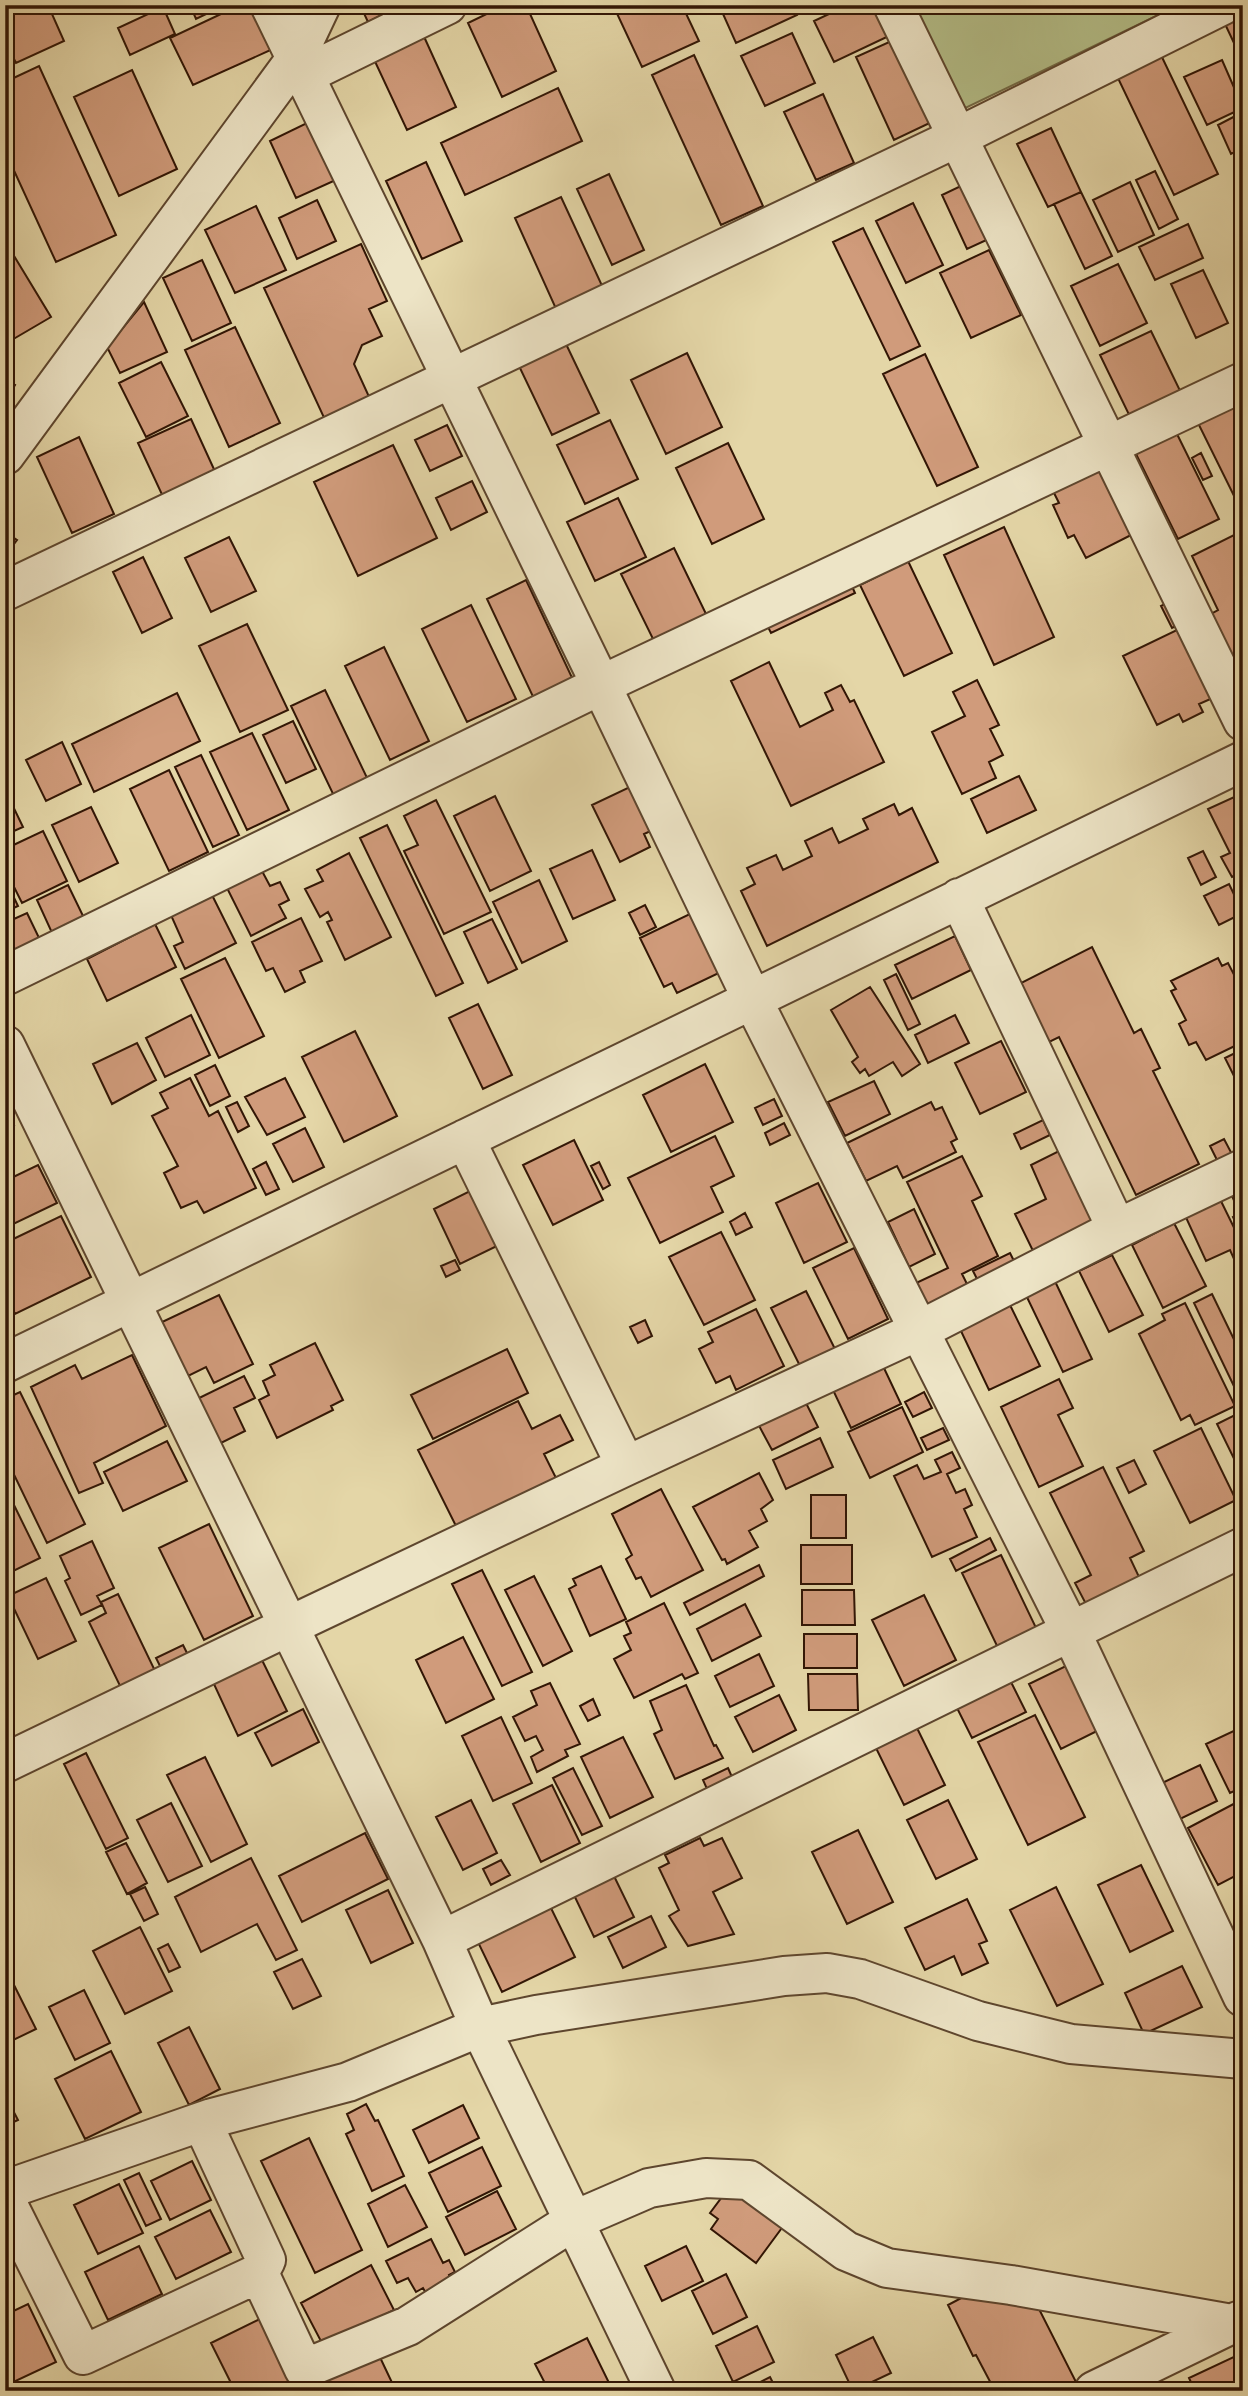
<svg xmlns="http://www.w3.org/2000/svg" width="1248" height="2396" font-family="'EB Garamond',serif">
<style>
.green{fill:#b4be88;stroke:#736a46;stroke-width:2}
.building{fill:#d09b7b;stroke:#321605;stroke-width:2}
.lines{fill:none;stroke-linecap:round;stroke-linejoin:round}
.minor-casing{stroke:#5e462e;stroke-width:42}
.minor{stroke:#ede4c6;stroke-width:38}
</style>
<rect width="100%" height="100%" fill="#e4d6a7"/>
<filter id="stains"><feTurbulence type="fractalNoise" baseFrequency=".00286" numOctaves="4"/><feColorMatrix values="0 0 0 0 .2 0 0 0 0 .09 0 0 0 0 .02 0 0 0 .5 -.17"/></filter>
<radialGradient id="worn" r=".72"><stop offset=".6" stop-color="#630" stop-opacity="0"/><stop offset="1" stop-color="#630" stop-opacity=".3"/></radialGradient>
<path class="green" d="M903,5H1179L955,113Z"/>
<path class="building" d="M5,5H48L64,41L16,63L5,41Z
M190,5H225L196,19Z
M240,5H255L275,48L193,85L170,38Z
M360,5H402L368,22Z
M505,5H526L556,71L502,97L468,23Z
M613,5H682L699,41L642,67Z
M719,5H793L797,15L736,43Z
M848,5H878L891,35L834,62L814,21Z
M163,7L175,34L130,55L118,28Z
M1243,16V62L1225,24Z
M421,30L456,107L407,130L371,53Z
M792,33L815,83L765,106L741,56Z
M898,38L936,120L894,140L856,57Z
M1160,53L1218,174L1174,195L1116,74Z
M694,55L763,206L721,225L652,75Z
M1222,60L1243,108L1207,125L1184,77Z
M39,66L116,235L56,262L5,151V82Z
M132,70L177,169L119,196L74,97Z
M558,88L582,141L465,195L441,143Z
M823,94L854,163L816,180L784,112Z
M1243,112V148L1231,154L1218,125Z
M311,121L338,179L296,198L270,141Z
M1051,128L1081,192L1048,207L1017,144Z
M426,162L462,241L422,259L386,181Z
M1155,171L1178,219L1159,229L1136,180Z
M609,174L644,250L612,265L577,189Z
M1130,182L1154,235L1118,252L1093,200Z
M967,183L993,237L967,249L942,195Z
M1081,192L1112,256L1085,269L1054,204Z
M561,197L604,290L557,311L515,218Z
M317,200L336,241L297,259L279,218Z
M913,203L943,265L906,283L876,221Z
M256,206L286,270L235,293L205,230Z
M1188,224L1203,258L1155,280L1139,247Z
M863,228L920,346L890,360L833,242Z
M5,241L51,317L10,341L5,334Z
M361,244L387,301L369,309L382,336L362,345L354,364L371,401L326,422L264,288Z
M989,250L1021,315L971,338L940,273Z
M202,260L231,323L192,341L163,278Z
M1118,264L1147,323L1100,346L1071,286Z
M1203,270L1228,323L1196,338L1171,284Z
M144,302L167,352L120,373L107,347Z
M235,327L280,423L229,447L185,350Z
M1151,331L1186,403L1135,427L1100,355Z
M566,344L599,413L552,435L519,366Z
M687,353L722,427L666,454L631,380Z
M925,354L978,467L937,486L883,374Z
M161,362L188,416L146,437L119,383Z
M5,380L15,385L5,403Z
M1240,400L1243,405L1241,510L1197,421Z
M191,419L218,478L165,501L138,443Z
M610,420L638,479L585,504L557,445Z
M447,425L462,456L430,471L415,440Z
M1176,432L1219,519L1178,539L1135,452Z
M79,437L114,514L72,533L37,457Z
M728,443L764,519L712,544L676,468Z
M393,445L437,538L358,576L314,482Z
M1201,453L1212,476L1203,480L1192,458Z
M1107,463L1139,531L1086,558L1074,535L1068,538L1053,505L1059,503L1052,489Z
M472,481L487,512L451,530L436,498Z
M618,498L646,557L595,581L567,522Z
M1004,527L1054,637L994,665L944,555Z
M5,532L17,540L5,556Z
M1236,534L1243,548V660L1239,651L1232,655L1211,614L1218,610L1192,556Z
M229,537L256,591L211,612L185,558Z
M674,548L708,618L655,643L621,574Z
M143,557L172,618L142,633L113,572Z
M908,561L952,653L904,676L860,585Z
M526,580L575,684L536,703L487,599Z
M850,582L855,593L771,633L766,623Z
M1173,600L1184,622L1172,628L1161,606Z
M471,605L516,699L467,722L422,629Z
M247,624L288,710L240,732L199,646Z
M1181,628L1215,697L1199,704L1203,712L1183,722L1179,714L1157,725L1123,656Z
M384,647L429,741L390,760L345,666Z
M769,662L800,727L833,710L825,693L841,685L850,702L854,700L884,762L791,806L731,681Z
M977,680L999,725L990,729L1003,755L989,762L996,778L962,794L932,732L965,716L953,692Z
M325,690L369,782L335,798L291,706Z
M177,693L200,741L94,792L72,744Z
M293,721L316,769L286,783L263,735Z
M252,733L289,810L247,830L210,752Z
M62,742L81,784L46,801L26,760Z
M201,755L239,835L213,847L175,767Z
M169,770L208,852L169,871L130,789Z
M1019,776L1036,810L987,833L971,799Z
M634,785L655,829L644,834L650,847L620,862L592,805Z
M1243,793V872L1232,877L1221,857L1230,853L1208,809Z
M8,796L23,827L5,835V797Z
M495,796L531,871L490,891L454,816Z
M436,800L491,912L444,934L404,851L418,845L404,816Z
M894,804L899,815L912,808L938,862L767,946L741,891L755,884L747,868L776,855L783,870L812,856L805,841L832,828L839,843L868,829L863,819Z
M91,807L118,863L79,882L52,825Z
M387,825L463,983L436,996L360,838Z
M43,831L67,881L22,903L5,869V849Z
M592,850L615,900L573,919L550,869Z
M1203,851L1216,877L1201,885L1188,858Z
M349,853L391,937L345,960L327,922L332,920L328,912L320,917L305,889L323,881L317,870Z
M262,871L270,886L280,882L289,900L279,905L286,918L251,936L227,888Z
M5,879L18,906L5,912Z
M539,880L567,941L522,963L493,902Z
M1229,884L1243,913L1219,925L1204,896Z
M68,885L85,920L53,935L37,900Z
M211,893L236,943L185,969L174,946L183,942L170,913Z
M645,905L656,927L640,935L629,913Z
M696,911L723,971L677,993L672,983L664,987L640,938Z
M27,913L41,942L5,959V923Z
M301,918L322,961L300,971L305,982L285,992L273,968L266,971L252,942Z
M492,919L517,969L488,983L464,932Z
M155,924L176,967L107,1001L87,959Z
M955,936L971,970L912,999L895,965Z
M1092,947L1134,1033L1141,1029L1160,1068L1153,1071L1199,1164L1136,1195L1059,1037L1045,1044L1017,985Z
M225,958L264,1036L219,1058L181,979Z
M1218,958L1222,966L1228,963L1243,992V1042L1206,1060L1196,1042L1189,1045L1179,1024L1186,1020L1171,991L1176,989L1171,981Z
M896,974L920,1024L908,1030L884,980Z
M870,987L920,1064L902,1076L893,1062L869,1076L865,1069L860,1073L852,1062L858,1057L831,1010Z
M478,1004L512,1075L483,1089L449,1018Z
M191,1015L210,1055L165,1077L146,1038Z
M955,1015L969,1043L928,1063L915,1035Z
M355,1031L397,1116L344,1142L302,1057Z
M1001,1041L1026,1092L980,1114L955,1063Z
M137,1043L156,1080L112,1104L93,1064Z
M1243,1049V1094L1225,1058Z
M705,1064L733,1122L671,1152L643,1095Z
M215,1065L230,1096L210,1106L195,1075Z
M190,1078L209,1116L218,1111L256,1188L204,1213L197,1201L181,1208L164,1173L178,1166L152,1116L168,1108L160,1093Z
M285,1078L305,1117L267,1135L245,1097Z
M874,1081L890,1114L845,1136L828,1102Z
M774,1099L782,1116L763,1125L755,1108Z
M237,1102L249,1126L238,1132L226,1107Z
M931,1102L935,1110L942,1107L957,1139L951,1142L956,1152L903,1178L897,1166L866,1181L847,1143Z
M5,1106L14,1125L5,1129Z
M1043,1120L1050,1135L1021,1149L1014,1134Z
M784,1123L790,1135L770,1145L765,1133Z
M305,1128L324,1167L293,1182L273,1144Z
M715,1136L734,1176L711,1187L723,1212L660,1243L628,1178Z
M1224,1139L1234,1158L1220,1166L1210,1146Z
M574,1140L603,1200L553,1225L523,1165Z
M1061,1150L1095,1221L1036,1257L1015,1214L1046,1199L1031,1165Z
M962,1156L982,1196L972,1201L998,1256L962,1274L970,1290L927,1311L914,1284L948,1268L907,1182Z
M266,1162L279,1189L266,1195L253,1169Z
M599,1162L610,1185L603,1189L591,1166Z
M38,1165L57,1203L5,1228V1181Z
M818,1183L847,1242L804,1263L776,1203Z
M474,1189L501,1244L460,1264L434,1209Z
M1243,1191V1238L1233,1217L1240,1214L1232,1196Z
M1218,1195L1243,1246V1255L1234,1259L1230,1250L1206,1261L1183,1211Z
M914,1209L935,1254L909,1267L888,1222Z
M745,1213L752,1227L736,1235L730,1222Z
M61,1216L91,1277L15,1314L5,1293V1243Z
M1174,1223L1206,1286L1163,1308L1132,1245Z
M721,1232L755,1300L704,1325L669,1257Z
M854,1248L888,1319L848,1339L813,1268Z
M1010,1253L1018,1269L981,1287L973,1271Z
M1112,1255L1143,1315L1109,1332L1079,1271Z
M455,1260L460,1270L446,1277L441,1266Z
M1052,1275L1092,1359L1063,1372L1023,1289Z
M806,1291L838,1355L803,1372L771,1308Z
M1212,1294L1243,1358V1405L1194,1303Z
M219,1295L253,1364L214,1383L206,1367L186,1377L160,1323Z
M1185,1303L1235,1406L1195,1425L1190,1415L1181,1420L1139,1334L1165,1320L1162,1314Z
M1010,1305L1040,1366L989,1390L960,1329Z
M756,1309L784,1366L736,1390L730,1376L716,1383L699,1349L713,1342L708,1332Z
M645,1320L652,1336L638,1343L630,1327Z
M315,1343L343,1400L331,1406L333,1410L277,1438L259,1400L269,1395L263,1381L275,1375L270,1365Z
M507,1349L528,1393L433,1439L411,1395Z
M132,1355L166,1426L94,1463L103,1483L79,1493L31,1387L75,1365L82,1379Z
M883,1366L901,1404L851,1428L833,1390Z
M244,1376L255,1398L234,1408L245,1431L217,1445L195,1400Z
M1059,1379L1073,1408L1058,1415L1083,1466L1039,1487L1001,1407Z
M20,1392L85,1524L47,1543L5,1456V1399Z
M924,1392L932,1408L913,1417L905,1402Z
M803,1397L818,1427L772,1450L756,1420Z
M518,1401L532,1429L560,1415L573,1440L544,1454L557,1480L457,1528L418,1450Z
M902,1407L923,1452L870,1478L848,1432Z
M1243,1411V1477L1217,1424Z
M943,1428L949,1440L927,1450L921,1438Z
M1201,1428L1236,1500L1190,1523L1154,1451Z
M820,1438L833,1467L786,1489L773,1460Z
M167,1441L187,1481L123,1511L104,1472Z
M952,1452L960,1468L947,1474L956,1493L965,1489L972,1505L964,1509L977,1537L932,1557L894,1476L917,1465L924,1479L941,1472L935,1460Z
M1134,1460L1146,1484L1129,1493L1117,1468Z
M1103,1467L1144,1551L1130,1558L1140,1579L1087,1606L1075,1583L1091,1575L1050,1493Z
M759,1473L773,1500L761,1509L767,1521L749,1531L758,1547L727,1564L725,1559L722,1560L693,1507Z
M661,1489L703,1570L651,1597L641,1577L636,1579L626,1559L632,1555L612,1514Z
M811,1495H846V1538H811Z
M12,1501L40,1558L5,1575V1504Z
M209,1524L253,1616L204,1640L159,1548Z
M990,1538L996,1550L956,1571L950,1559Z
M92,1541L114,1588L97,1596L102,1605L81,1615L65,1581L70,1578L60,1556Z
M801,1545H852V1584H801Z
M1001,1555L1038,1632L999,1650L962,1573Z
M759,1565L764,1576L690,1615L684,1603Z
M601,1566L626,1619L590,1636L569,1589L576,1585L573,1579Z
M482,1570L532,1672L502,1686L452,1584Z
M534,1576L572,1651L543,1666L505,1590Z
M46,1578L76,1641L38,1659L8,1596Z
M802,1590H854L855,1625H802Z
M118,1594L157,1675L123,1692L89,1622L106,1613L101,1602Z
M924,1595L956,1660L904,1686L872,1620Z
M664,1603L698,1673L685,1679L682,1674L634,1698L614,1659L631,1650L624,1636L631,1633L626,1622Z
M745,1604L761,1636L712,1661L697,1629Z
M804,1634H857V1668H804Z
M463,1637L494,1699L446,1723L416,1660Z
M183,1645L191,1661L164,1674L156,1658Z
M759,1654L774,1686L730,1707L715,1676Z
M261,1658L287,1711L238,1736L213,1682Z
M1070,1664L1101,1729L1061,1749L1029,1684Z
M808,1674H857L858,1710H809Z
M1011,1682L1026,1712L972,1738L957,1708Z
M550,1683L580,1744L565,1750L568,1756L537,1772L531,1757L543,1750L536,1736L525,1741L513,1717L537,1705L531,1691Z
M686,1685L714,1746L716,1745L723,1758L675,1779L654,1734L662,1730L650,1701Z
M779,1695L796,1730L753,1752L735,1717Z
M593,1699L600,1715L588,1721L580,1706Z
M303,1709L319,1742L272,1766L255,1733Z
M1035,1715L1085,1817L1028,1845L978,1742Z
M501,1717L532,1783L493,1801L462,1736Z
M916,1726L945,1785L904,1805L875,1746Z
M1240,1728L1243,1733V1787L1230,1793L1206,1744Z
M623,1737L653,1797L610,1818L581,1757Z
M86,1753L128,1838L106,1849L64,1764Z
M205,1757L247,1844L211,1862L167,1775Z
M1200,1765L1217,1801L1178,1820L1160,1784Z
M573,1768L602,1826L582,1835L553,1778Z
M728,1768L732,1777L707,1789L703,1780Z
M552,1785L580,1843L541,1862L513,1804Z
M1243,1799V1872L1218,1885L1188,1828Z
M471,1800L497,1853L463,1870L436,1817Z
M948,1800L977,1859L936,1879L907,1820Z
M171,1803L202,1866L168,1882L137,1820Z
M858,1830L893,1902L847,1924L812,1852Z
M365,1833L388,1879L302,1922L279,1876Z
M700,1838L704,1846L722,1838L742,1878L713,1892L734,1934L688,1946L669,1916L679,1910L659,1868L669,1863L665,1855Z
M126,1843L147,1883L127,1894L106,1852Z
M251,1858L297,1950L276,1960L257,1924L201,1952L175,1897Z
M501,1860L510,1875L491,1885L483,1869Z
M1141,1865L1173,1931L1130,1952L1098,1885Z
M613,1874L634,1917L594,1937L573,1893Z
M145,1887L158,1914L144,1921L130,1894Z
M1056,1887L1103,1984L1057,2006L1010,1910Z
M388,1890L413,1943L371,1963L346,1910Z
M967,1899L987,1941L979,1944L988,1963L962,1975L954,1956L925,1970L905,1928Z
M548,1902L575,1957L502,1992L476,1938Z
M651,1916L666,1947L623,1968L608,1937Z
M140,1927L172,1991L125,2014L93,1951Z
M168,1944L180,1967L169,1972L158,1949Z
M302,1959L321,1996L293,2009L274,1972Z
M1182,1966L1202,2007L1144,2034L1125,1993Z
M5,1967L36,2029L5,2044Z
M84,1990L110,2043L75,2060L49,2007Z
M189,2027L220,2089L189,2105L158,2043Z
M111,2051L141,2112L85,2139L55,2079Z
M5,2095L18,2120L5,2126Z
M366,2104L375,2121L378,2120L404,2176L372,2191L346,2134L354,2130L347,2114Z
M463,2105L479,2138L429,2163L413,2130Z
M309,2138L362,2250L315,2273L261,2161Z
M482,2147L501,2186L448,2212L429,2173Z
M192,2161L211,2200L170,2220L151,2181Z
M139,2173L161,2219L146,2226L124,2180Z
M119,2184L143,2233L98,2254L74,2205Z
M405,2185L427,2227L388,2247L368,2204Z
M728,2189L745,2201L751,2194L787,2221L756,2263L711,2229L718,2219L710,2213Z
M497,2191L516,2229L465,2255L446,2217Z
M210,2210L231,2252L176,2279L155,2237Z
M431,2239L443,2263L449,2260L455,2272L449,2275L452,2282L427,2295L423,2288L416,2292L408,2278L397,2283L386,2261Z
M139,2246L162,2294L108,2320L85,2272Z
M686,2246L703,2281L662,2301L645,2266Z
M371,2265L394,2310L324,2347L301,2303Z
M726,2274L747,2317L713,2334L692,2291Z
M982,2287L1037,2305L1076,2382L1057,2391H1039L1038,2388L1032,2391H995L976,2355L973,2356L948,2305Z
M28,2304L56,2362L5,2386V2315Z
M264,2317L299,2389L295,2391H235L211,2343Z
M757,2326L774,2362L733,2382L716,2346Z
M873,2337L891,2373L853,2391L836,2355Z
M587,2338L613,2391H549L535,2364Z
M377,2351L396,2391H326L320,2379Z
M1240,2354L1243,2361V2391H1195L1189,2378Z
M770,2377L777,2391H743Z"/>
<g class="lines">
<defs>
<path id="minor" d="M270,5L601,685L753,1001L1071,1632L1243,1997
M893,5L1243,721
M302,76L447,5
M5,455L295,60L321,5
M5,591L958,137L1223,5
M959,898L1117,1229
M5,976L601,685L1243,382
M5,1045L442,1940L480,2027L656,2391
M465,1139L626,1466
M5,1363L1243,761
M5,1763L289,1626L626,1466L920,1330L1117,1229L1243,1169
M442,1940L1243,1547
M5,2190L212,2118L348,2082L480,2027L536,2015L784,1976L827,1973L860,1979L978,2021L1071,2044L1243,2059
M5,2199L83,2355L259,2273L266,2260L202,2122
M259,2273L304,2369L408,2326L575,2220L649,2188L706,2178L749,2180L846,2251L887,2268L1011,2285L1243,2326
M1094,2391L1238,2321"/>
</defs>
<use href="#minor" class="minor-casing"/>
<use href="#minor" class="minor"/>
</g>
<rect width="1248" height="2396" fill="none" stroke="#e4d6a7" stroke-width="28"/>
<rect x="7" y="7" width="1234" height="2382" fill="none" stroke="#321605" stroke-width="3.5"/>
<rect x="14" y="14" width="1220" height="2368" fill="none" stroke="#321605" stroke-width="2"/>
<rect width="100%" height="100%" filter="url(#stains)"/>
<rect width="100%" height="100%" fill="url(#worn)"/>
</svg>
